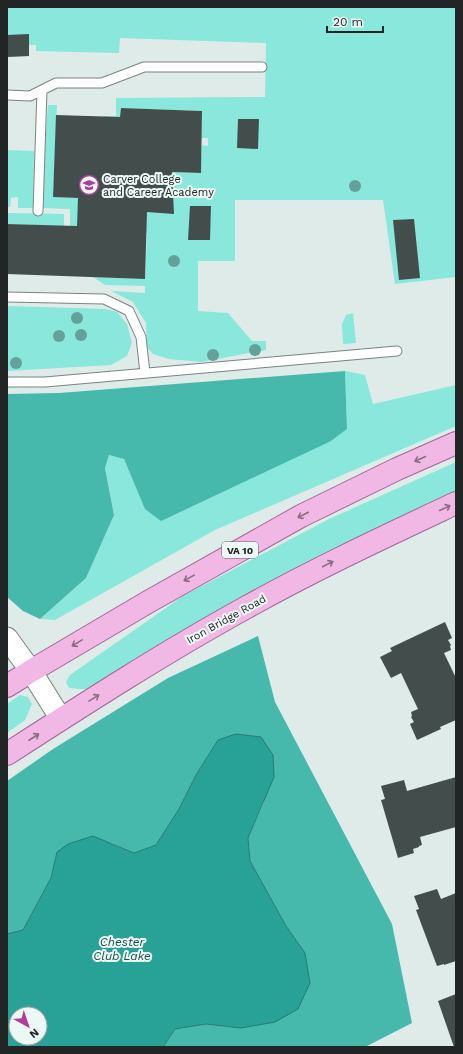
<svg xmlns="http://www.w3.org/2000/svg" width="463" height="1054" font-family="'Work Sans',sans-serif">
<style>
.green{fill:#89e7db}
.forest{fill:#46b8ac}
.water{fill:#28a196;stroke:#267c74;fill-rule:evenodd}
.building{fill:#434e4c}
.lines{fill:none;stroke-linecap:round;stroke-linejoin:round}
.service-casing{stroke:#798482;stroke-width:11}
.tertiary-casing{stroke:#798482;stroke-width:23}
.primary-casing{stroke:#a26597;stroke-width:24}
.service{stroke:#fff;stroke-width:9}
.tertiary{stroke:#fff;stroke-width:21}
.primary{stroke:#f1b8e5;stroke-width:22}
.tree{fill:#64a19b}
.oneway{stroke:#896e85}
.labels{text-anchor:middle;stroke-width:4;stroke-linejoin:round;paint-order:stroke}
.shield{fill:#ecf8f6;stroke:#5e6464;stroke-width:1}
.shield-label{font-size:10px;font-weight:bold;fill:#212525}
.poi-label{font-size:11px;fill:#212525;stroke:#ecf8f6;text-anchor:start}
.street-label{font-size:11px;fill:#212525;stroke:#ecf8f6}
.water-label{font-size:12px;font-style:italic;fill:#1d4e49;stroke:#ecf8f6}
</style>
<rect width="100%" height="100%" fill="#deebe9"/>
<path class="green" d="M7,7H456V277L395,284L383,200H235V261H198V311L228,313L252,341H266V350L201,362L169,359L153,354L147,347L146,323L133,302L111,291L145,293V286L105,285L93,277L145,279L147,233L122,232L124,170L200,173L202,145L208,146V138H201L202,111L121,108L120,136L102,134L103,116H116V98L265,97L266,43L120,38L119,53L36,51V45H29V56L7,57Z
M48,105H57L53,197L78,198L91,227L70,226V209L43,208L45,146Z
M7,150L34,151L33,208H18V197L11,198L10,207H7Z
M7,213L64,214V226L7,224Z
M7,306L106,309L117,312L127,324L132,343L127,356L111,365L7,371Z
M353,313L356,343L343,344L342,324L346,315Z
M345,371L365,375L373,404L456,385V426L215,530L55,620L40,619L86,578L114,515L105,467L109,455L124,459L145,508L331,441L347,429Z
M456,462V496L89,689H80L69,688L66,682L70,675L183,596L329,519Z
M20,695L28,697L32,704L25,720L7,733V704Z"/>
<path class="forest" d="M345,371L347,429L331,441L161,521L145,509L124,459L109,455L105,468L114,515L86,578L40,619L23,611L7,597V394L59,393Z
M258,636L275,702L392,924L412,1023L365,1047H163L175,1029L206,1024L241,1028L305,953L286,926L250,861L248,838L264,802L218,740L196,775L179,809L156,845L134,853L111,843L57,852L51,878L23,930L7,934V781L53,749L168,678Z"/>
<path class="water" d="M236,734L261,737L273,755L274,777L248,838L250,861L286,926L305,953L310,983L298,1009L275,1022L241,1028L206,1024L175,1029L163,1047H7V934L23,930L51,878L57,852L68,844L93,836L134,853L156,845L179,809L196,775L218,740ZM16,1014H40V1038H16Z"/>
<path class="building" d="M29,34V56L7,57V35Z
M121,108L202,111L201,173L172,172L174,214L147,212L145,279L7,274V224L77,226L78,198L53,197L56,115L120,117Z
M238,119H259L258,149L237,148Z
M190,206H211L210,240H188Z
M414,219L420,278L399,280L393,220Z
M445,622L452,638L448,640L451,645L450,646L451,650L444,653L456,678V720L440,727L441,729L417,740L410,724L414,722L411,717L412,716L411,712L418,709L401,673L391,678L380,657L392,651L390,648Z
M456,777V827L420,837L422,845L419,846V847L413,849L414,853L398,858L381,800L385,799L381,786L404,780L407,791Z
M437,889L441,899L456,893V961L444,965V964L437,966L416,910L419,909L414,896Z
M456,994V1046L454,1047L438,1001Z"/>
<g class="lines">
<defs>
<path id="service" d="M7,95L30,96L56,83H102L144,67H262
M38,211L42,90
M7,297L104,299L129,311L141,337L145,373
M7,382H45L397,351"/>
<path id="tertiary" d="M7,638L31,671L61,719"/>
<path id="primary" d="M7,686L31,671L148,602L301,516L397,469L456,443
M7,754C86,703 165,652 247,607C315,569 386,536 456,503"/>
</defs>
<use href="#service" class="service-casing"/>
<use href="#tertiary" class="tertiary-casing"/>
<use href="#primary" class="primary-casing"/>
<use href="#service" class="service"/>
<use href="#tertiary" class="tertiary"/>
<use href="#primary" class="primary"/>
</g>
<g class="tree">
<circle cx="355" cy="186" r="6"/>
<circle cx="174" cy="261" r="6"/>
<circle cx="77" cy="318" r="6"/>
<circle cx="81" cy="335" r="6"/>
<circle cx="59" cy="336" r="6"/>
<circle cx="255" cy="350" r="6"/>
<circle cx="213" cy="355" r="6"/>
<circle cx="16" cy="363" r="6"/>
</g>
<defs><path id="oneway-shaft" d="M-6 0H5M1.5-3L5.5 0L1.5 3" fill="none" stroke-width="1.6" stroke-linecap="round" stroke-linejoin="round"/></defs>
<g class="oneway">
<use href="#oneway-shaft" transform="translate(420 459) rotate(156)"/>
<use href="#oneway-shaft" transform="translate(445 508) rotate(-25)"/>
<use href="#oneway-shaft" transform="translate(303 515) rotate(153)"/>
<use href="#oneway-shaft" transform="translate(328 564) rotate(-28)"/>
<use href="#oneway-shaft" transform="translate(189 578) rotate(151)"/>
<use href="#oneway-shaft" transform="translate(77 643) rotate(149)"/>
<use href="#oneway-shaft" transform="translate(94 698) rotate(-32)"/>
<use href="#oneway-shaft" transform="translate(34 737) rotate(-33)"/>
</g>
<defs>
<symbol id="school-ring" viewBox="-11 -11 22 22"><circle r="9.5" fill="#ecf8f6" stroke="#ad3e9b" stroke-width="1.5"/><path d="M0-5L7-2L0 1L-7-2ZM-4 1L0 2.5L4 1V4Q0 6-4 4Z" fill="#ad3e9b"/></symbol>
</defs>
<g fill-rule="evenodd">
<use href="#school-ring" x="78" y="174" width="22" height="22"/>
</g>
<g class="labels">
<rect class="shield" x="222" y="542" width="36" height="16" rx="3"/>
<g class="shield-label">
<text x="240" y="554">VA 10</text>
</g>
<g class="poi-label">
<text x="103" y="183">Carver College<tspan x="103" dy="13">and Career Academy</tspan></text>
</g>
<g class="street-label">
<text transform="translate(226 619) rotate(-29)" y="4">Iron Bridge Road</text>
</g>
<g class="water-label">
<text x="122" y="946">Chester<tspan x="122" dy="14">Club Lake</tspan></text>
</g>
</g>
<rect width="463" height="1054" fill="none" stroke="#212525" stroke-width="16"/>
<g transform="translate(28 1026) rotate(140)"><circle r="19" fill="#ecf8f6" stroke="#9ba4a2"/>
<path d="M0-3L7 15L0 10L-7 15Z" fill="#ad3e9b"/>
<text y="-6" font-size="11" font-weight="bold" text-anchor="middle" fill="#212525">N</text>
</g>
<path d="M327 26v6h56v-6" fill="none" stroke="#212525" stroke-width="2"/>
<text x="333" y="26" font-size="12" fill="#212525" stroke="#ecf8f6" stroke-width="3" paint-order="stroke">20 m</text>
</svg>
